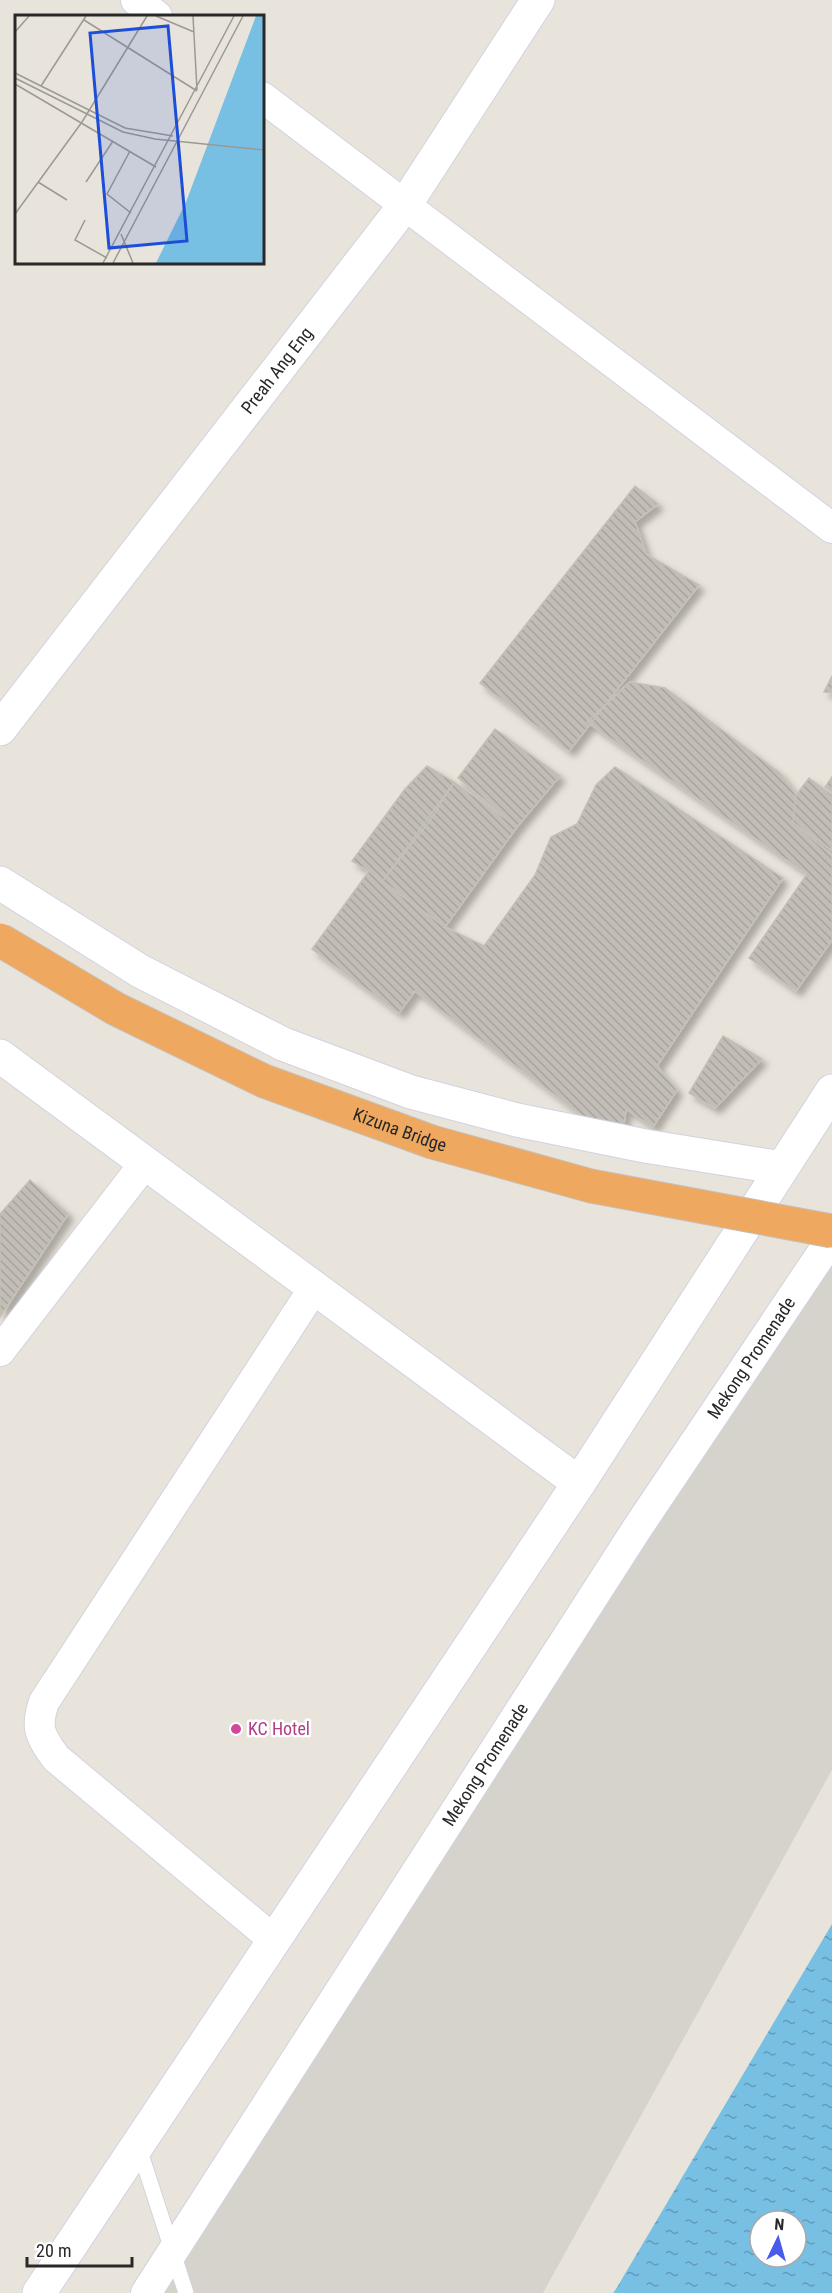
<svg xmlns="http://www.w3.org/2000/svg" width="832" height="2293" font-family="'Roboto Condensed',sans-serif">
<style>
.plaza{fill:#d6d3cd}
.water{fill:url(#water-ripples);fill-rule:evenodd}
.building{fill:url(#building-back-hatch);stroke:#c4c0b5;stroke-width:1.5;filter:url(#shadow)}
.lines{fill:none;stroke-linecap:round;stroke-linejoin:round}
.lane-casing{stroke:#d1d2e0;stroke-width:17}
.street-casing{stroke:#d1d2e0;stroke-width:32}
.secondary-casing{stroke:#d1d2e0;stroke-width:35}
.lane{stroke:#fff;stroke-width:15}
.street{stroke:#fff;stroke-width:30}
.secondary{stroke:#fff;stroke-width:33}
.highway-bridge-casing{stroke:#c3c3c3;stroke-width:35;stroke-linecap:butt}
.highway-bridge{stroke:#efa860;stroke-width:33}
.hotel-dot{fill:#d1479c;stroke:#fff;stroke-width:2}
.labels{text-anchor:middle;stroke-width:5;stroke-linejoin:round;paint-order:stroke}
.street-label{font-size:18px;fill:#282828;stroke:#fff}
.hotel-label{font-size:18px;fill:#b23c85;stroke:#fff;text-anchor:start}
.inset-road{fill:none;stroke:#9c9993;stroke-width:1.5}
.view{fill:#1d4ed8;fill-opacity:0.15;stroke:#1d4ed8;stroke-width:3}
.inset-edge{fill:none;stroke:#282828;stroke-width:3}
</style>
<defs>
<pattern id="water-ripples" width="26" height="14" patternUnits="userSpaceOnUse" patternTransform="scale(1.5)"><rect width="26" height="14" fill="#77bfe3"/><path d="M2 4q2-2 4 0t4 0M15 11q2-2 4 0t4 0" fill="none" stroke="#629bb8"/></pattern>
<pattern id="building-back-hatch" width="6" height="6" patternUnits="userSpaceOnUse" patternTransform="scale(1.5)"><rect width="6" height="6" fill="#c2beb7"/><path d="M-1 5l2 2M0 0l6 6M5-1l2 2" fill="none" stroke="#a7a39d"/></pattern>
<filter id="shadow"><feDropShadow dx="5.5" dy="5.5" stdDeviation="3" flood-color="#0004"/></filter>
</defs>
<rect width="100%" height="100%" fill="#e9e4db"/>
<path class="plaza" d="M832,1238V1770L543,2293H146Z"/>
<path class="water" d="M832,1924V2293H613L616,2289ZM760,2221H796V2257H760Z"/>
<path class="building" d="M635,486L658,504L635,522L646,554L699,585L569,751L480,683Z
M832,676V693L824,692Z
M630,682L665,688L780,773L796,795L793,822L832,856V940L796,991L749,958L807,874L587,722Z
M495,729L560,776L517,827L458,778Z
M427,766L454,782L432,818L405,789Z
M615,767L783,878L657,1066L677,1090L653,1127L626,1109L624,1124L586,1118L415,991L399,1013L312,949L369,871L445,927L484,946L535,875L551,837L577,824L596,785Z
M832,777V792L825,787Z
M809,778L832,795V850L793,822L796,795Z
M454,782L517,827L445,927L382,882Z
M405,789L432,818L382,882L369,871L352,861Z
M723,1036L762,1059L715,1108L689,1093Z
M30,1180L68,1214L0,1317V1214Z"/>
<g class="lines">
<defs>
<path id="lane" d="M138,2145L186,2293"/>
<g id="street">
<path d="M136,0L157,16"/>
<path d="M262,97L832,528"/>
<path d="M0,1351L145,1163"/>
<path d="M274,1940L56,1758C40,1736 35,1728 44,1702L314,1288"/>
<path id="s1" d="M146,2293L638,1527L832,1238"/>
</g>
<g id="secondary">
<path id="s2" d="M0,729L405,205L538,0"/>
<path d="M0,883L140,971L283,1044L411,1092L517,1120L645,1146L782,1168"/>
<path d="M0,1056L579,1483"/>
<path d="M39,2293L579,1483L832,1091"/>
</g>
</defs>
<use href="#lane" class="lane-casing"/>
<use href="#street" class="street-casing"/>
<use href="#secondary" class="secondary-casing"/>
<use href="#lane" class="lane"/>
<use href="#street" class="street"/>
<use href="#secondary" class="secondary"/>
<defs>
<g id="highway-bridge">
<path id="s3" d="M0,940L116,1009L264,1081L432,1142L591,1186L832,1231"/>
</g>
</defs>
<use href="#highway-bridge" class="highway-bridge-casing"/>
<use href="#highway-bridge" class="highway-bridge"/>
</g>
<circle class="hotel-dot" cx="236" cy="1729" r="6"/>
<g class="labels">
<g class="street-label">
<text dy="6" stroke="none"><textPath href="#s2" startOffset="453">Preah Ang Eng</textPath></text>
<text dy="6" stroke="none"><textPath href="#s3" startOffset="444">Kizuna Bridge</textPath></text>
<text dy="6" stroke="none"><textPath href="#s1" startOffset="1114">Mekong Promenade</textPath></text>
<text dy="6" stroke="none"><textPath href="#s1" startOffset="628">Mekong Promenade</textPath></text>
</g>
<g class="hotel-label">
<text x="248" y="1735">KC Hotel</text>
</g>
</g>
<g transform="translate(15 15)">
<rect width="249" height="249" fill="#e9e4db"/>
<path d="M241,1H249V248H141L171,187Z" fill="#77bfe3"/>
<path class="inset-road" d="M141,1L179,17M178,1L182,75M69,5L182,76M0,17L14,1M0,58L110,113L158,121M0,63L108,117L140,124L249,135M0,69L141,152M26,71L71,1M115,136L92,179L116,198M23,167L52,185M71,167L98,126M0,199L67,107L132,1M70,205L60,225L92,243M106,219L118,248M88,248L219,1M98,248L228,1"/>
<path class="view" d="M153,11L172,226L94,233L75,18Z"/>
<rect width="249" height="249" class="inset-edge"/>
</g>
<g transform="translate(778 2239) rotate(5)"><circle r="28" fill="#ffffff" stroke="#a9a9a9" stroke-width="1.5"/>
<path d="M0-4.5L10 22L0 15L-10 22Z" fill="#485be9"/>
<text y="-9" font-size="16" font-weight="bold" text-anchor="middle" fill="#282828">N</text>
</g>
<path d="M27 2257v9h105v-9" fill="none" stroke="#282828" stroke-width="3"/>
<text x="36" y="2257" font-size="18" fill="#282828" stroke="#ffffff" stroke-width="4.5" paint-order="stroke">20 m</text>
</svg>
